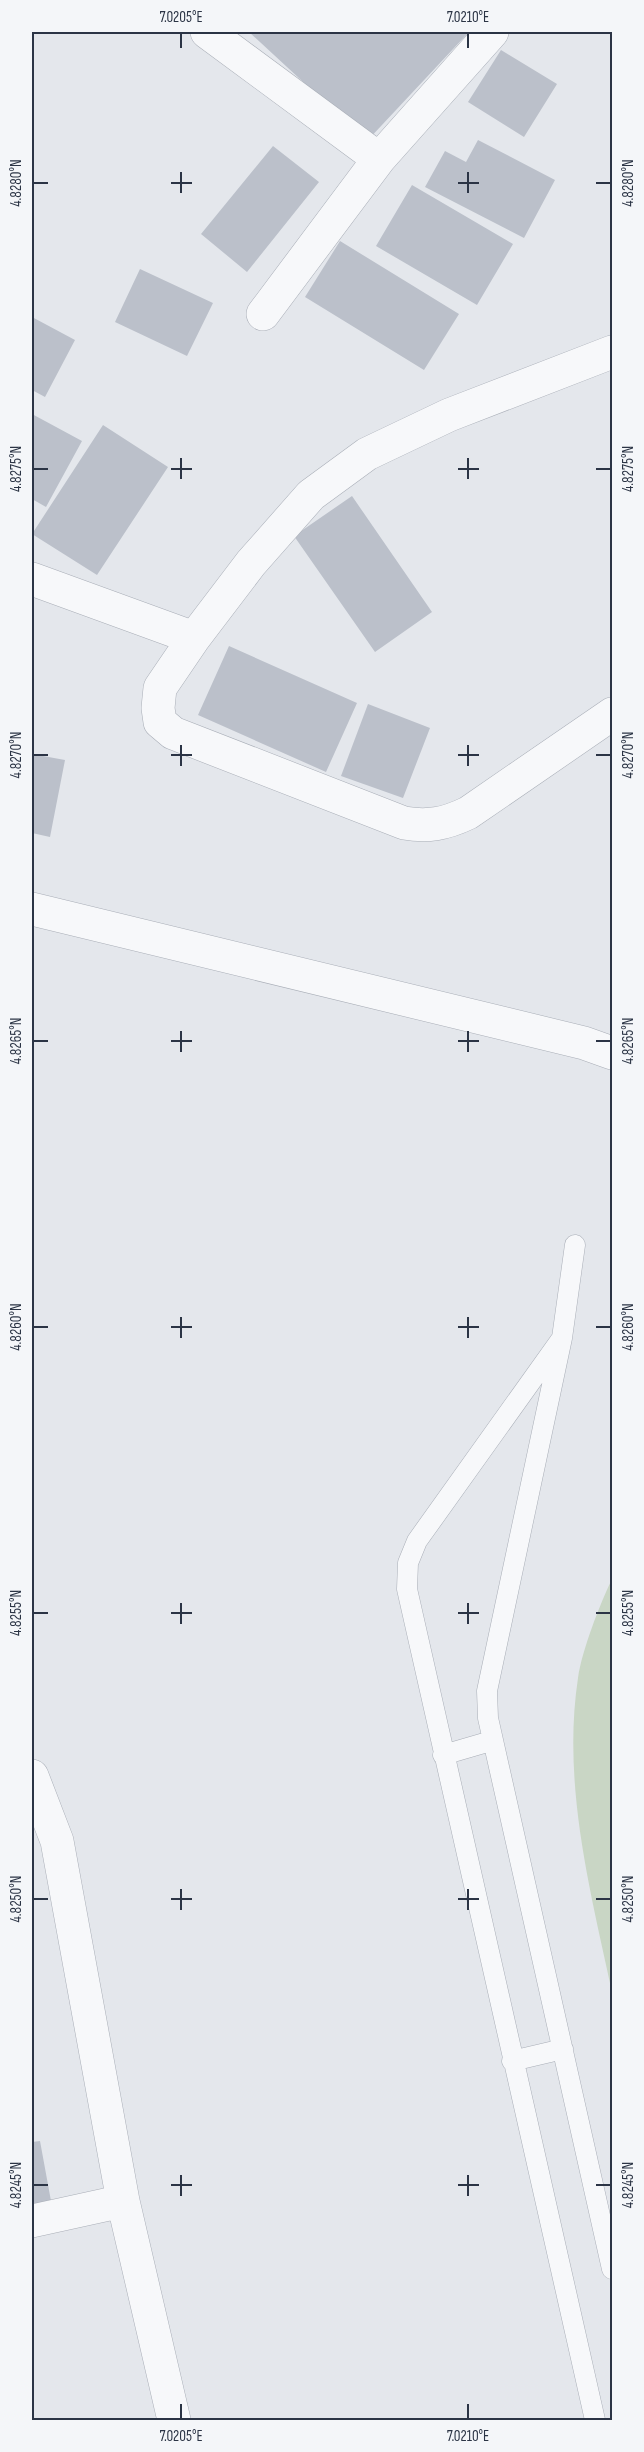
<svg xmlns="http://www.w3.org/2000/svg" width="644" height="2452" font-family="'Sofia Sans Condensed',sans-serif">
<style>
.grass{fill:#c9d6c5}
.building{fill:#bbc0ca}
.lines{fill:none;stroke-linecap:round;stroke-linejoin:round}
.lane-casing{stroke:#a9aeb7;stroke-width:21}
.street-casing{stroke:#a9aeb7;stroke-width:34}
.lane{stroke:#f7f8fa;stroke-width:20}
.street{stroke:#f7f8fa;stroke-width:33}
.ticks{fill:none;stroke:#2b3445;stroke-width:2}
.neatline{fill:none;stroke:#2b3445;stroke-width:2}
.ticks-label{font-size:15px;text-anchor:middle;fill:#2b3445}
</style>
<rect width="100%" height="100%" fill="#e4e7ec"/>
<path class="grass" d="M612,1579V1992C590,1889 562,1784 578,1678C582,1650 600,1604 612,1579Z"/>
<path class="building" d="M249,32H469L367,141Z
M501,50L557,84L524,137L468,102Z
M478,140L555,180L524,238L425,187L445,151L466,162Z
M273,146L319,182L247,272L201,234Z
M412,185L513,244L477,305L376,246Z
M340,241L459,314L424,370L305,297Z
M140,269L213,303L187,356L115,322Z
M32,317L75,340L45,397L32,390Z
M32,414L82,441L46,507L32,499Z
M103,425L168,467L97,575L32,534Z
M352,496L432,612L375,652L294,536Z
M229,646L357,703L326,772L198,715Z
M368,704L430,728L403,798L341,776Z
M32,754L65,760L50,837L32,833Z
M40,2141L51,2201L32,2204V2142Z"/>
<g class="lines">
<defs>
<path id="lane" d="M575,1245L562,1338L487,1691L488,1718L612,2269
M562,1338L417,1541L408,1563L407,1589L595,2420
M443,1755L491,1741
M512,2061L563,2049"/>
<path id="street" d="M207,32L379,159
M263,314L379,159L492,32
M612,352L449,415L367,454L311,495L251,563L194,638L160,688L158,708L160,722L173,733L404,823C428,827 445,824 468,813L612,714
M32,579L194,638
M32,909L584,1043L612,1053
M32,1776L57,1841L123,2201L174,2420
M32,2221L123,2201"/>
</defs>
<use href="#lane" class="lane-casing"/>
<use href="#street" class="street-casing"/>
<use href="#lane" class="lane"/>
<use href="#street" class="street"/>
</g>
<path class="ticks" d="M181,33V48M468,33V48M181,172V193M468,172V193M33,183H48M171,183H192M458,183H479M596,183H611M181,458V479M468,458V479M33,469H48M171,469H192M458,469H479M596,469H611M181,745V766M468,745V766M33,755H48M171,755H192M458,755H479M596,755H611M181,1031V1052M468,1031V1052M33,1041H48M171,1041H192M458,1041H479M596,1041H611M181,1317V1338M468,1317V1338M33,1327H48M171,1327H192M458,1327H479M596,1327H611M181,1603V1624M468,1603V1624M33,1613H48M171,1613H192M458,1613H479M596,1613H611M181,1889V1910M468,1889V1910M33,1899H48M171,1899H192M458,1899H479M596,1899H611M181,2175V2196M468,2175V2196M33,2185H48M171,2185H192M458,2185H479M596,2185H611M181,2404V2419M468,2404V2419"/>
<rect width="644" height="2452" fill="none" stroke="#f4f6f9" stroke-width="66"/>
<rect x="33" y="33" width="578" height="2386" class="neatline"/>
<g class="ticks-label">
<text x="181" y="22">7.0205°E</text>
<text x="468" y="22">7.0210°E</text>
<text transform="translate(16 183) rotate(-90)" y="5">4.8280°N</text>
<text transform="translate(628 183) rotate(-90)" y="5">4.8280°N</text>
<text transform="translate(16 469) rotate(-90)" y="5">4.8275°N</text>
<text transform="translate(628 469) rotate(-90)" y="5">4.8275°N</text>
<text transform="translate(16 755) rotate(-90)" y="5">4.8270°N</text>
<text transform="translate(628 755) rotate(-90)" y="5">4.8270°N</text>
<text transform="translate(16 1041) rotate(-90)" y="5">4.8265°N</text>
<text transform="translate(628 1041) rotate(-90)" y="5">4.8265°N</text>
<text transform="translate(16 1327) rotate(-90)" y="5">4.8260°N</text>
<text transform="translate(628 1327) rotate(-90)" y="5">4.8260°N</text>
<text transform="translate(16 1613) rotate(-90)" y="5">4.8255°N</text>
<text transform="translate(628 1613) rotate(-90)" y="5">4.8255°N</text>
<text transform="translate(16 1899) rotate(-90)" y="5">4.8250°N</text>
<text transform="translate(628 1899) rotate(-90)" y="5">4.8250°N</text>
<text transform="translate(16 2185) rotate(-90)" y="5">4.8245°N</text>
<text transform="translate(628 2185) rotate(-90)" y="5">4.8245°N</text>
<text x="181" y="2441">7.0205°E</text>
<text x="468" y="2441">7.0210°E</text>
</g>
</svg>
